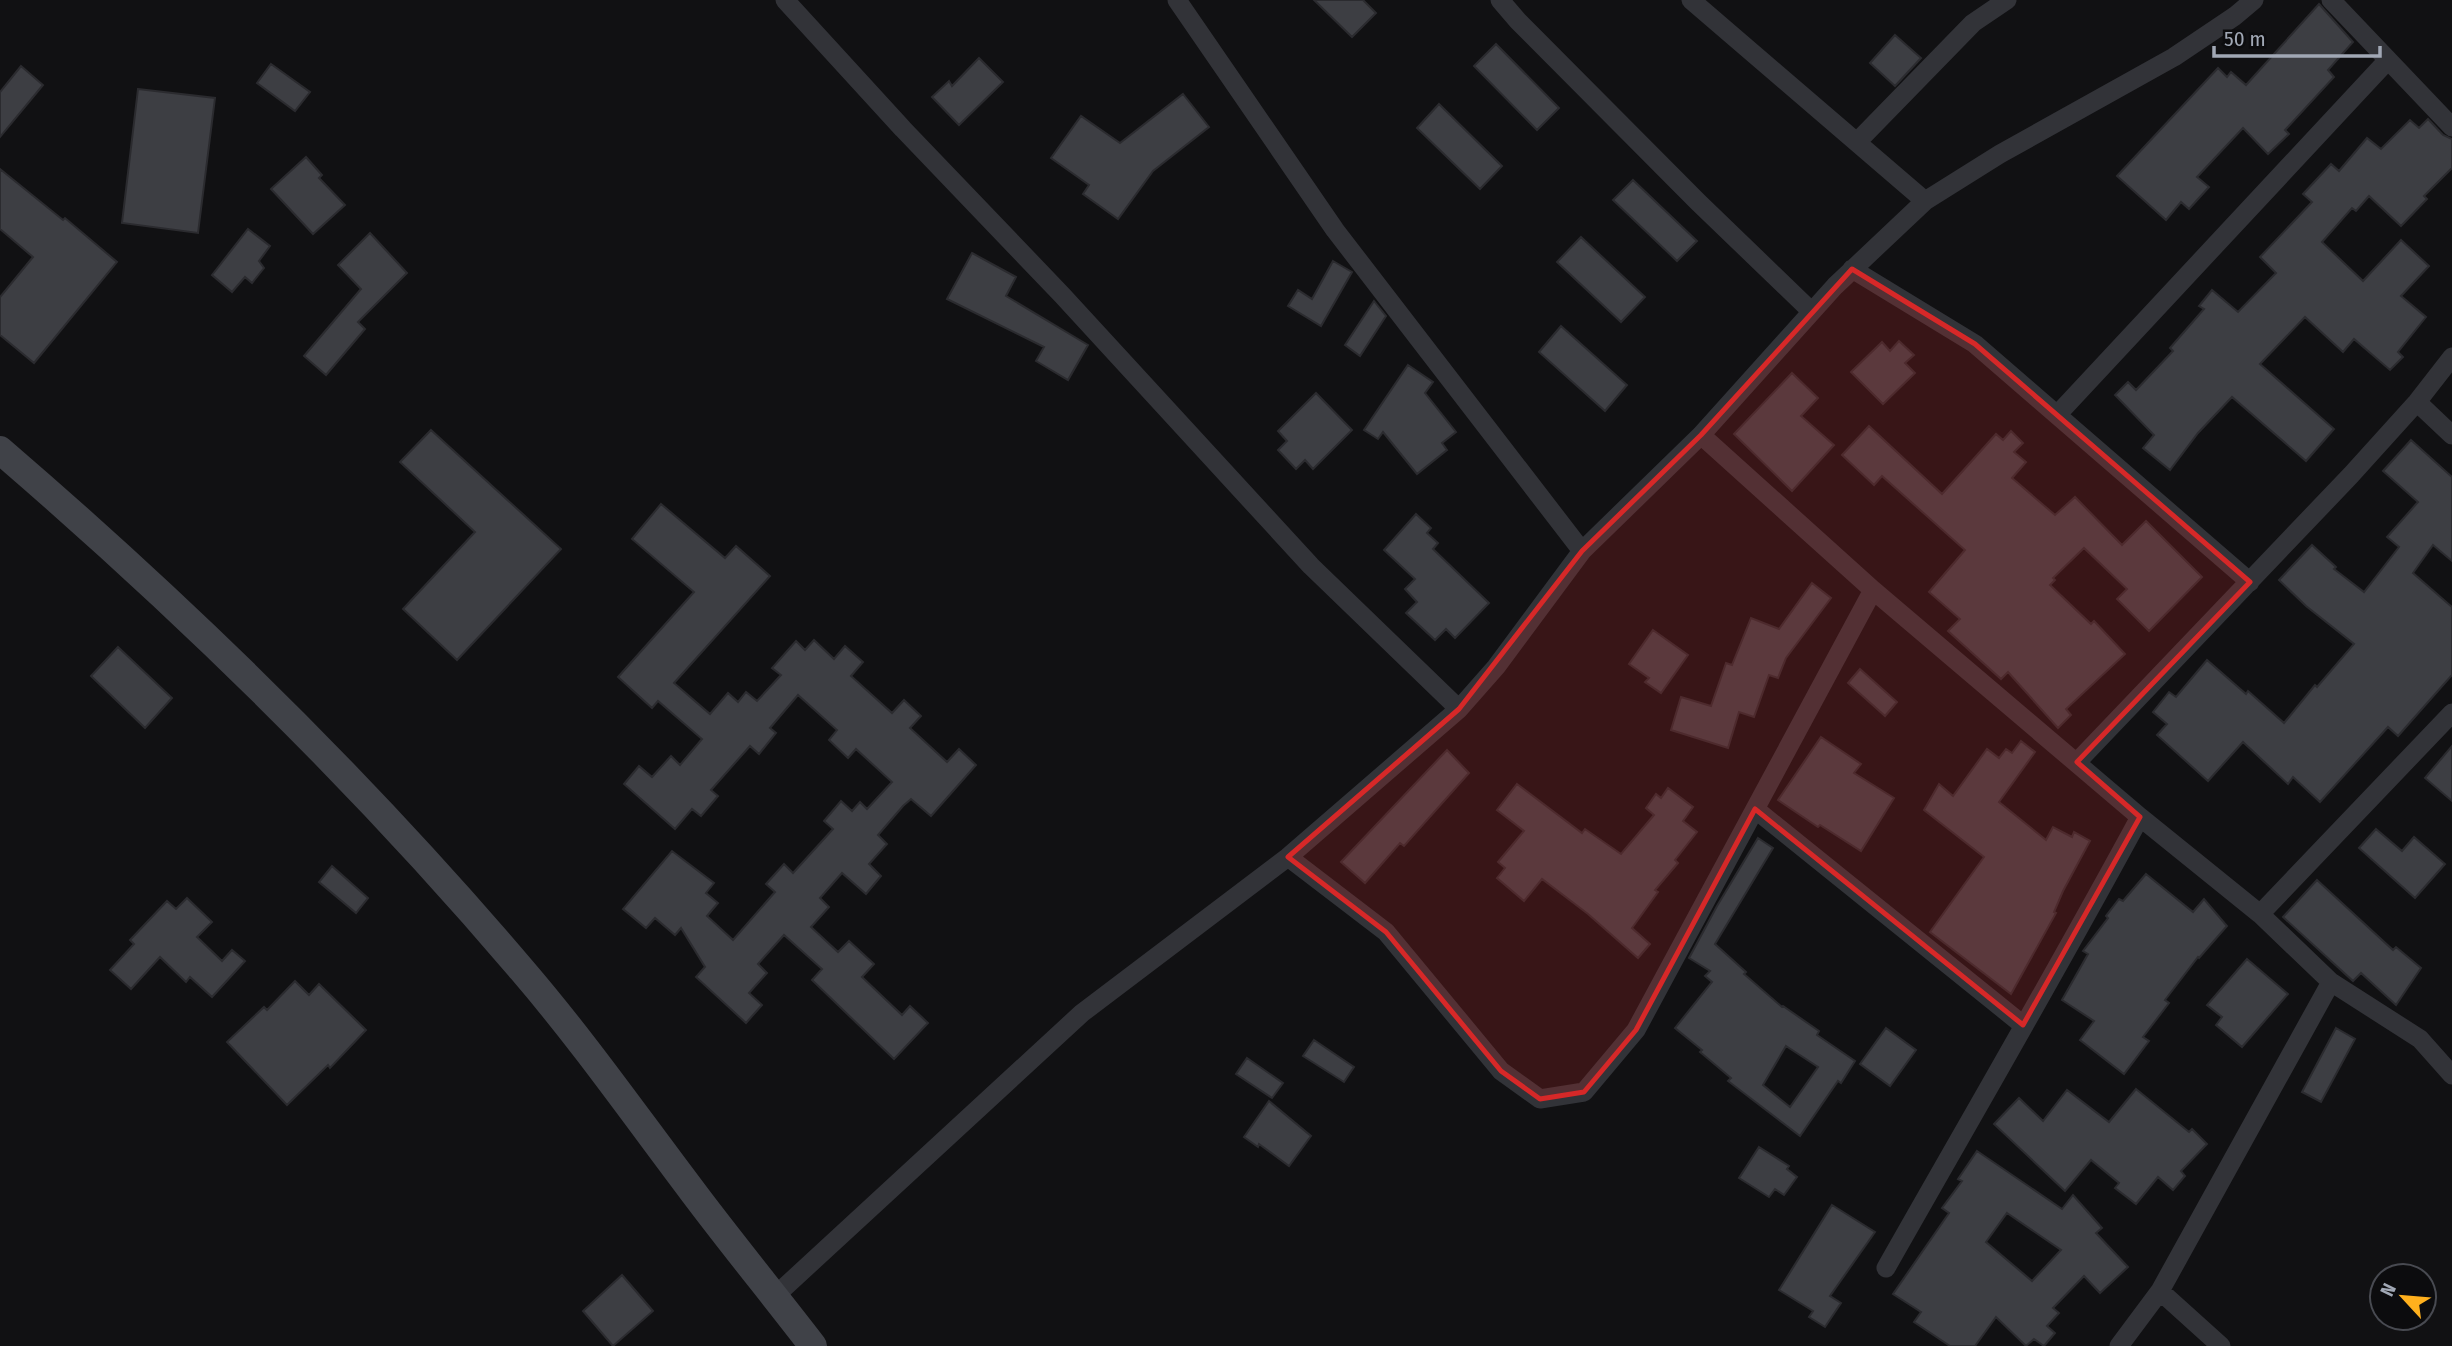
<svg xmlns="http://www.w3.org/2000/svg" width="2452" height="1346" font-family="'Fira Sans Condensed',sans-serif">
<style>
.building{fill:#3d3e43;stroke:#2b2b2f;stroke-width:2;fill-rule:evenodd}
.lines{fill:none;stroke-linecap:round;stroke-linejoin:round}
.street{stroke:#323338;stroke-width:19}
.secondary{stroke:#404248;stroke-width:28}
.marked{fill:#d62828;fill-opacity:0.2;stroke:#d62828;stroke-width:5;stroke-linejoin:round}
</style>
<rect width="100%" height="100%" fill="#111113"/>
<path class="building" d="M1314,0H1363L1376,13L1352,37Z
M2319,4L2353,42L2328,70L2334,77L2285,130L2289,134L2268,154L2243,128L2197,177L2209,187L2189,209L2181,202L2166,220L2117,176L2218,68L2227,77L2231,72L2246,85Z
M1895,35L1921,58L1895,86L1870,63Z
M1496,44L1559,108L1537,130L1474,66Z
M979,58L1003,82L959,125L932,97L949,81L952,86Z
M271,64L310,92L295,111L257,83Z
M21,66L43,85L0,137V92Z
M138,89L215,98L198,233L122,223Z
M1183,94L1209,127L1153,171L1118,219L1083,194L1089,185L1051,158L1081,116L1120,143Z
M1439,104L1502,166L1480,189L1417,128Z
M2428,119L2443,135L2452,139V168L2424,196L2427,199L2401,226L2369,196L2356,211L2352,208L2322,242L2363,281L2401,240L2429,266L2401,296L2426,317L2398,352L2403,357L2390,370L2354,339L2343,352L2305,317L2260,364L2334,429L2306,461L2232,397L2198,433L2170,470L2143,448L2154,435L2115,395L2128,382L2136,390L2173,351L2170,348L2204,309L2199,306L2212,290L2238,312L2276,273L2260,257L2312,202L2303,194L2331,164L2339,171L2367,138L2381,149L2410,120L2419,128Z
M306,157L322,175L319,178L345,205L313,234L271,189Z
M0,169L63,220L65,218L117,262L34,363L0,335V297L33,257L0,229Z
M1633,180L1697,241L1677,261L1613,200Z
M248,229L270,246L259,261L264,268L252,283L245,277L232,292L212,275Z
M370,233L407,273L358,322L365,329L326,375L304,356L361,289L338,265Z
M1581,237L1645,297L1621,322L1557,262Z
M972,253L1016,277L1006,296L1088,345L1068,380L1036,361L1044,347L947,299Z
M1333,261L1352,272L1321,326L1288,306L1298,290L1312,299Z
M1374,301L1386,316L1360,356L1345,345Z
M1561,326L1627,385L1605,411L1539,352Z
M1899,341L1914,355L1905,363L1915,373L1883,404L1851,372L1882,342L1890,351Z
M1408,365L1433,382L1425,393L1456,432L1442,443L1447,450L1417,474L1383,432L1378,439L1364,430Z
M1792,373L1818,398L1801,416L1834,445L1792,491L1734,434Z
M1316,393L1352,430L1313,469L1305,460L1296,469L1278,450L1287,441L1278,431Z
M1869,426L1942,494L1996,434L2003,440L2011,431L2023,443L2014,452L2026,462L2012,478L2055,515L2075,497L2122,545L2146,521L2202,577L2149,631L2117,599L2127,589L2084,548L2053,578L2055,580L2050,585L2091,624L2094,621L2125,654L2066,709L2071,715L2058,728L2008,672L2001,679L1948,631L1960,619L1929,592L1965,550L1882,476L1874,485L1842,455Z
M431,430L561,549L457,660L403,609L475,532L400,462Z
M2411,440L2452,477V561L2433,545L2413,573L2452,607V675L2398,736L2388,727L2320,802L2293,777L2288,784L2243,742L2208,781L2157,735L2167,724L2153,712L2169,692L2176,697L2207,660L2246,694L2248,691L2284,723L2315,685L2317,687L2354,644L2306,606L2279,580L2312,545L2336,567L2334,569L2364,592L2399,547L2387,537L2418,502L2383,471Z
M661,504L725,558L736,546L770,576L674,683L710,714L728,693L738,702L746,692L757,701L781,675L772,668L796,641L805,650L814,640L834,659L845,646L863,662L851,676L892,713L904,700L921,716L910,728L947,762L959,749L976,765L931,816L911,799L903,806L878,835L887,844L869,864L881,876L866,894L842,873L820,898L829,907L811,927L838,952L849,941L874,964L862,977L902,1015L910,1006L928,1023L894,1059L812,980L822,969L784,935L758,964L767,973L749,993L762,1005L746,1023L696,977L705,967L681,928L675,935L655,918L646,928L623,909L672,851L714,883L706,893L718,903L707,916L733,940L775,892L766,884L784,864L793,873L833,829L824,821L841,801L852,811L860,802L867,809L892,782L856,749L848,758L829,740L837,730L798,695L770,728L776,733L759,754L750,746L711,790L718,796L701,816L692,809L675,829L624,784L639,766L652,777L671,756L680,765L702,739L658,701L652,708L618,677L694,592L632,539Z
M1416,514L1431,528L1427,533L1438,543L1433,549L1489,603L1455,638L1446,629L1435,640L1406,613L1417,602L1405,589L1415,579L1384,550Z
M1812,583L1831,598L1786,658L1778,678L1769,675L1754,717L1739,712L1728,748L1671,730L1681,697L1711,706L1726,663L1732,665L1751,618L1779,629Z
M1653,630L1688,655L1661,693L1645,682L1649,678L1629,664Z
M118,647L172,698L145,728L91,676Z
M1860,669L1897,702L1885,716L1848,683Z
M1821,737L1861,764L1854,773L1894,798L1861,851L1820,825L1818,827L1778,800Z
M2021,741L2035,752L1999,802L2046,840L2053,827L2072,837L2074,832L2090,841L2063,891L2054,912L2056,913L2011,994L1930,932L1984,857L1924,810L1939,784L1953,796L1987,749L1999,758L2006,749L2012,753Z
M2452,746V801L2425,778Z
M1447,750L1469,773L1404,846L1400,843L1365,883L1341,862Z
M1517,784L1582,833L1585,829L1621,854L1654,815L1646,808L1656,794L1661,798L1668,788L1693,807L1683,821L1697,832L1675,860L1678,863L1655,890L1658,892L1632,928L1650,944L1638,958L1588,914L1542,879L1524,901L1497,878L1505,868L1498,862L1524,831L1497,810Z
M2376,829L2402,851L2414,837L2445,864L2415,898L2359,848Z
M1758,838L1773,848L1715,944L1746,972L1744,974L1782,1007L1783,1006L1819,1031L1817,1035L1855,1061L1841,1083L1838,1081L1800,1136L1728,1081L1731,1078L1700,1052L1702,1050L1675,1028L1712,982L1705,976L1710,971L1689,958L1717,906ZM1786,1046L1818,1067L1790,1107L1763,1085Z
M332,866L368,898L356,913L319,882Z
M2146,874L2193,912L2204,899L2227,926L2199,958L2198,957L2165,1000L2169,1003L2143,1037L2149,1041L2124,1074L2080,1040L2094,1021L2062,1000L2088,954L2083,951L2108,918L2106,916L2119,899L2123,901Z
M2317,880L2393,950L2396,947L2421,968L2396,1005L2361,973L2353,981L2283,917Z
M187,898L212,922L197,937L222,961L232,950L245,961L212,997L190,977L186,982L160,957L131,989L110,970L134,944L130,940L167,901L176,909Z
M2247,959L2288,994L2242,1047L2216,1025L2222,1017L2207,1005Z
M295,981L309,995L319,984L366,1030L330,1068L328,1065L287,1105L227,1042L264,1007L267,1010Z
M1886,1028L1916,1050L1890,1086L1860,1064Z
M2336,1028L2355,1039L2321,1102L2302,1092Z
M1314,1040L1354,1067L1344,1082L1303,1056Z
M1247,1058L1283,1083L1272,1098L1236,1074Z
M2136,1089L2189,1132L2192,1129L2207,1144L2181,1171L2185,1176L2173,1190L2158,1177L2136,1204L2115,1188L2119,1183L2091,1160L2065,1191L1994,1124L2019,1098L2043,1121L2067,1090L2109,1122Z
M1269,1101L1311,1136L1289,1166L1259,1144L1258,1147L1244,1137Z
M1759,1147L1789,1166L1787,1169L1797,1177L1784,1195L1775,1189L1769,1197L1739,1178Z
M1977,1151L2062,1209L2073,1195L2102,1228L2096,1233L2128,1267L2100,1293L2084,1276L2053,1308L2059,1313L2047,1326L2055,1333L2044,1346L2034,1339L2026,1346L1996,1317L1975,1346H1950L1914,1322L1921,1312L1893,1294L1949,1213L1942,1208L1962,1181L1958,1179ZM2007,1213L2061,1250L2032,1281L1986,1242Z
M1832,1205L1875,1232L1830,1296L1841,1303L1825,1327L1809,1317L1813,1311L1779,1290Z
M622,1275L653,1311L613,1346L583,1311Z"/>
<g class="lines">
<path class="street" d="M785,0L903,129L1062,295L1311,566L1459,709
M1177,0L1335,230L1582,551
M1500,0L1518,21L1698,202L1811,311
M1691,0L1925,201
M2331,0L2452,127
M1857,142L1973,23L2007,0
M1852,269L1975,344L2250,582
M2417,402L2452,435
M2057,415L2387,61
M1701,435L1873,590L2140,817L2260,914L2331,982L2420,1039L2452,1075
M2077,762L2351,475L2417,402L2452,357
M1755,809L2023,1025
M1288,857L1386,932L1501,1071L1540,1099L1584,1092L1636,1030L1873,590
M2260,914L2452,713
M1886,1268C1971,1118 2058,969 2140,817
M2160,1291L2221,1346
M775,1296L1082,1013L1288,857L1459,709L1496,667L1582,551L1701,435L1835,286L1925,201L2000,154L2174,57L2235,16L2254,0
M2119,1346L2160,1291L2331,982"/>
<path class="secondary" d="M0,450C186,610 363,783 522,970C583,1041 637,1118 693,1192C732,1244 773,1294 813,1346"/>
</g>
<path class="marked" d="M1852,269L1975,344L2250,582L2077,762L2140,817L2023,1025L1755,809L1636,1030L1584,1092L1540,1099L1501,1071L1386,932L1288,857L1459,709L1582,551L1701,435Z"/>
<g transform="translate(2403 1297) rotate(296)"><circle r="33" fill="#0c0c0e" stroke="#484a51" stroke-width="2"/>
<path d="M0-5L12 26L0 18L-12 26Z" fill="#ffb01d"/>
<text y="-10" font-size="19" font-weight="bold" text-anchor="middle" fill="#a1a8b5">N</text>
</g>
<path d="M2214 46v10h166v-10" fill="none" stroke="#a1a8b5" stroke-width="3.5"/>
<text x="2224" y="46" font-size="21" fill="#a1a8b5" stroke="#0c0c0e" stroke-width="5" paint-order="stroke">50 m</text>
</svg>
